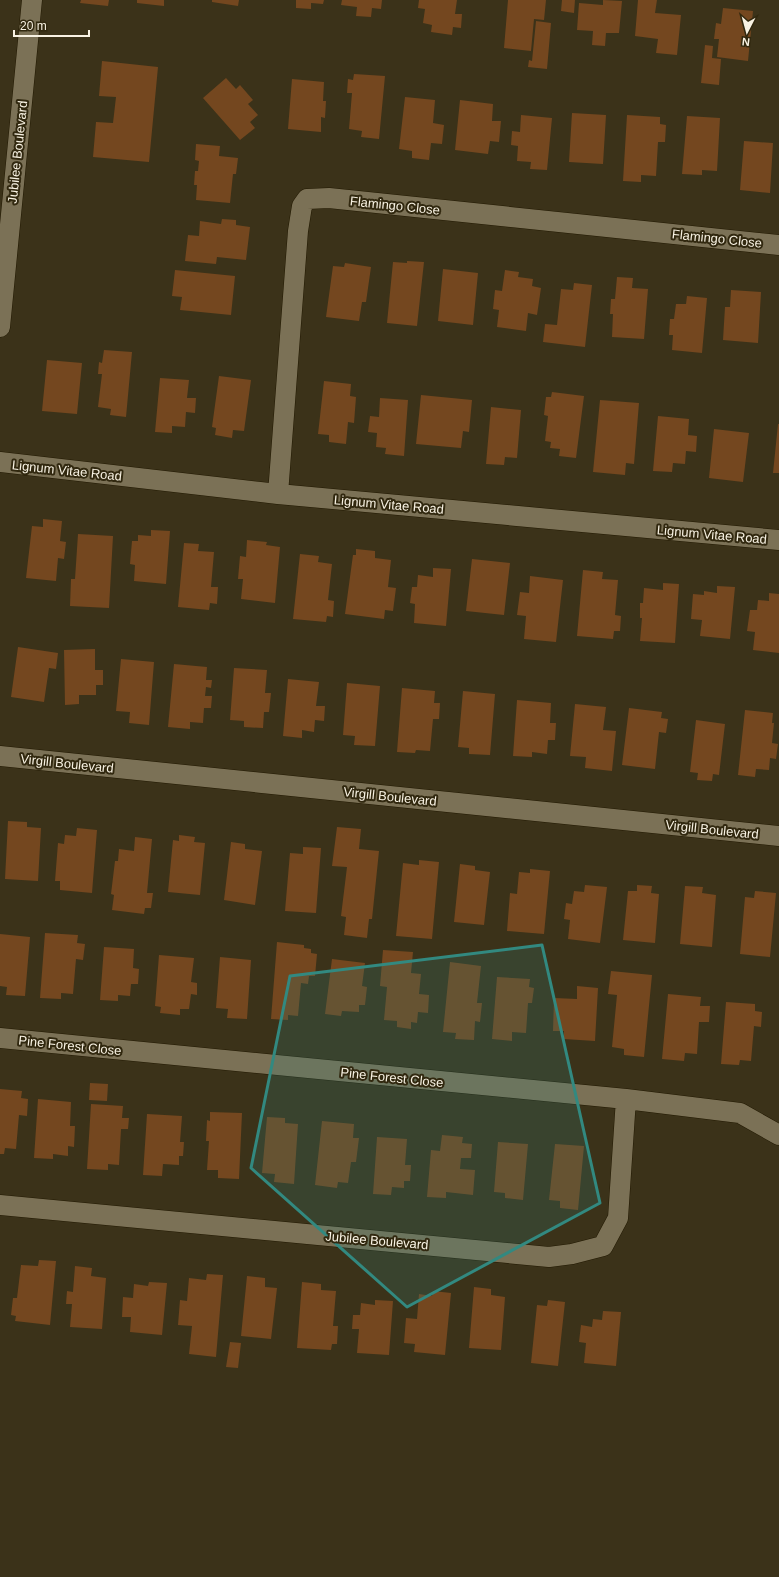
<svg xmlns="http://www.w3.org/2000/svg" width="779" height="1577" font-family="Arial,sans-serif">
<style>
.building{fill:#74471f}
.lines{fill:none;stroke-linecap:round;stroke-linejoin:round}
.minor-casing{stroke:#221902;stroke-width:21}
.minor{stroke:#7b7156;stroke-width:20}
.marked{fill:#328980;fill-opacity:0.2;stroke:#328980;stroke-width:3;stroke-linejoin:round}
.labels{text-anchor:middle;stroke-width:4;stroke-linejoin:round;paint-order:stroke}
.street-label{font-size:13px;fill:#f8f2e3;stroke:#31280f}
</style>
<rect width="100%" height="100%" fill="#3b3219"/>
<path class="building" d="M81,0H109L108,6L80,3Z
M137,0H164V6L137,3Z
M212,0H239L238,6L212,2Z
M296,0H324L323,4L311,3V9L296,8Z
M342,0H382L381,9L372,8L371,17L356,16L357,7L341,5Z
M419,0H457L455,14H462L461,28L453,27L452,35L431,32L432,25L423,23L425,9L418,8Z
M508,0H546L544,20L534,19L531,51L504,48Z
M562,0H575L574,13L561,11Z
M603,0L622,1L619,33H606L605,46L592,45L593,31L577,30L579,3L603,5Z
M638,0H657L655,13L681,15L677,55L656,53L658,39L635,36Z
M723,8L753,11L748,61L717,57L719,39H714L716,23L721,24Z
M536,21L551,23L547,69L528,67L529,60L532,61Z
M705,45L713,46L712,58L721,59L719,85L701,83Z
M102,61L158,67L149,162L93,157L96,122L113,123L116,97L99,96Z
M354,74L385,76L379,139L361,137L362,131L349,129L352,93H347L348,79L353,80Z
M226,78L236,89L240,85L253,100L248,104L258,115L250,122L255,128L240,140L203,98Z
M292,79L324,82L323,101H326L325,118L321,117V132L288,129Z
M405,97L435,100L433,123L444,125L442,144L431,143L429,160L412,158V151L399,149Z
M460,100L493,104L492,121H501L499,142L490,141L488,154L455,150Z
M572,113L606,115L603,164L569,162Z
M521,115L552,118L547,170L530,169L531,162L517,161L518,146L511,145L512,131L520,132Z
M627,115L660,117V124L666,125L665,142H658L656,176L641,175V182L623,181Z
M687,116L720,118L717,171L702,170V175L682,174Z
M744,141L773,143L770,193L740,190Z
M196,144L220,146L219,156L238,158L236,174H233L230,203L196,200L197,185H194L195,171H198L199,161L195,160Z
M222,219L236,220V225L250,227L246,260L217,257L216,264L185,261L188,235L199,236L200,221L221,224Z
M407,261L424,262L417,326L387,323L393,262L407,263Z
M345,263L371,267L366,302H362L359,321L326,317L333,266L344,267Z
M443,269L478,273L473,325L438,321Z
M175,270L235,276L231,315L180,310L182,297L172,296Z
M505,270L519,272L518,277L533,279L532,286L541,288L537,315L528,313L526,331L497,327L499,310L493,309L495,290L502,291Z
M617,277L633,278L632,288L648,289L644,339L612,337L613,314H610L611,299H615Z
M574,283L592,285L585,347L543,342L545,324L557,325L561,289L573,290Z
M731,290L761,292L758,343L723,340L725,307H730Z
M687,296L707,298L702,353L672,350L673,335H669L670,319H674L676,304H686Z
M104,350L132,352L126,417L110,415L111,409L98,407L102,374H98L99,362L102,363Z
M47,360L82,363L77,414L42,411Z
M219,376L251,380L244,431L233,430L232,438L215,435L216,428L212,427Z
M160,378L189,380L187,398H196L195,413L186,412L185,427L172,426V433L155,432Z
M324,381L351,384L350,396L356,397L354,423L348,422L346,444L329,442V435L318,434Z
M552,392L584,396L576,458L559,456L560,449L550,448L551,442L545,441L548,416L544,415L546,397H551Z
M421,395L472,400L469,432L463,431L461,448L416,444Z
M380,398L408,400L404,456L385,454L386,448L376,447L377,433L368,432L370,416L379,417Z
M600,400L639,403L634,464L626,463L625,475L593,472Z
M491,407L521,410L517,458L505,457L504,465L486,464Z
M658,416L689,419L688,435L697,436L696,452L686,451L685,464L673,463L672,472L653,471Z
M778,424H779V473H773Z
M714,429L749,433L743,482L709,478Z
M43,519L62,521L60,541L66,542L64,559L58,558L56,581L26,578L32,526L43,527Z
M151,530L170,531L166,584L134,581L135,565L130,564L132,541H138V535L151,536Z
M78,534L113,536L109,608L70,606L71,579H75Z
M247,540L267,542L266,545L280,547L275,603L241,599L243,579H238L240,556L246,557Z
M184,543L199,544L198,551L214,552L211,587H218L217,604L210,603L209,610L178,607Z
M356,549L375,551V558L391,560L388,587L396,588L393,611L385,610L384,619L345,614L353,555H356Z
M300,554L319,556L318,562L332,564L328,600L334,601L333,617L327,616L326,622L293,619Z
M472,559L510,563L504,615L466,611Z
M433,568L451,569L446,626L414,623L415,604L410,603L412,587H417L418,575L433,577Z
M583,570L603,572L602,579L618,580L615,615L621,616L620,631H614L613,639L577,636Z
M530,576L563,580L556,642L524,639L526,616L517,615L520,592L529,593Z
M663,583L679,584L675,643L640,641L642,618H640V603H643L644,588L663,590Z
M717,586L735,587L730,639L700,636L702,620L691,619L693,594L704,595V591L717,593Z
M769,593L779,594V653L753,650L755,632L747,631L750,610H757L758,600L769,601Z
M18,647L58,653L56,669L49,668L44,702L11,697Z
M95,649V670H103V685H96V695H79V704L65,705L64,650Z
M121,659L154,662L149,725L129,723L130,712L116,711Z
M174,664L207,667L206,680H212L211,688L206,687L205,696H212L211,708H204L203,723L190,722V729L168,727Z
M234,668L267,670L265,693H271L269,712H264L263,728L244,727V721L230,720Z
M288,679L319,682L316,706H325L324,721L315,720L314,732L302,730V738L283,736Z
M347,683L380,686L375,746L354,745L355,736L343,735Z
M402,688L435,691L434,703H440L439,719H433L430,751L416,750L415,753L397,752Z
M463,691L495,694L490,755L469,754V748L458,747Z
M517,700L551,703L550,723H556L555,740H548L547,754L532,752V757L513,756Z
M575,704L606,707L603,730L616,731L612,771L585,768L586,757L570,756Z
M629,708L662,712L661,718L668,719L666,733L659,732L655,769L622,765Z
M745,710L773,713L772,723H774L772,743L778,744L776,759L770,758L769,770L756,769L755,777L738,775Z
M696,720L725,724L719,775L713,774L712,781L697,780L698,773L690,772Z
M8,821L27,822V827L41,828L38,881L5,879Z
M337,827L361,829L359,849L379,851L372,919H369L367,938L344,935L346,917L341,916L347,867L332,866Z
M77,828L97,830L92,893L60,890V881H55L58,843L64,844L65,835L76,836Z
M179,835L195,837L194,842L205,843L200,895L168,892L173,840L179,841Z
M135,837L152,839L147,893H153L151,908H145L144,914L112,910L114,895L111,894L115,861H118L119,849L134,851Z
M231,842L245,844V849L262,851L255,905L224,900Z
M303,847L321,848L316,913L285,911L290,853L303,854Z
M419,860L439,862L432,939L396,936L403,863L419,865Z
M460,864L475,866V870L490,872L484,925L454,922Z
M530,869L550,871L544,934L507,931L510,893L517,894L519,872L530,873Z
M585,885L607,887L600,943L568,939L570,920L564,919L566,903L572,904L574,891L584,892Z
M637,885L652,886L651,893L659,894L655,943L623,940L628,891H637Z
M685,886L703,887L702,893L716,895L712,947L680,944Z
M755,891L776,893L770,957L740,954L745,897L754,898Z
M45,933L78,935L77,943L85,944L83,960L76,959L73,994L61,993V999L40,998Z
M0,934L30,937L25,996L6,995L7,987L0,986Z
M277,942L304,945V948L311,949V953L317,954L315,976H309L308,984L301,983L298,1016L288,1015V1020L271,1019Z
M104,947L134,949L133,968L139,969L138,984H131L130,996L118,995V1001L100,1000Z
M383,950L413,952L411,973L421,974L419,994L429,995L428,1013L418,1012L417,1023L411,1022V1029L397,1027V1021L384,1020L387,987L380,986Z
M159,955L194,958L191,982L197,983V995L191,994L189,1009H180V1015L160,1013L161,1007L155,1006Z
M220,957L251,960L247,1019L227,1018L228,1009L216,1008Z
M332,959L365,963L362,986L367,987L365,1005H359V1012L342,1011L341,1016L325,1014Z
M450,962L481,966L477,1003H482L480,1022L475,1021L474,1040L455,1039L456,1033L443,1032Z
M611,971L652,975L644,1057L624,1055V1049L612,1047L617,995L608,994Z
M497,977L530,979L529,987L534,988L532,1003H528L526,1033L512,1032V1041L492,1039Z
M577,986L598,988L595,1041L564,1039V1031H553L554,998L577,999Z
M668,994L701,997L700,1006H710L709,1022H699L697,1054L685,1053L684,1061L662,1059Z
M726,1002L755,1004V1011L762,1012L761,1027L754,1026L751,1061L740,1060L739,1065L721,1064Z
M90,1083L108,1084L107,1101L89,1100Z
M0,1089L22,1091L21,1098L28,1099L27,1116L19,1115L16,1149L5,1148L4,1154H0Z
M38,1099L71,1102L70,1126H75L74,1147L68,1146V1156L53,1154V1159L34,1158Z
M91,1104L123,1106L122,1118H129L128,1129H121L119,1165L108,1164V1170L87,1169Z
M210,1112L242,1113L239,1179L218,1178V1170H207L209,1141H206L207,1120L210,1121Z
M147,1114L182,1116L180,1142H184L183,1156H179V1165L163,1164L162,1176L143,1175Z
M267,1117L285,1118V1123L298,1124L294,1184L274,1182L275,1174L262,1173Z
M322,1121L354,1124L353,1138H359L356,1162H351L348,1183L338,1182L337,1188L315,1185Z
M442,1135L463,1137L462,1143L472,1144L471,1158H461L460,1169L475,1170L473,1195L446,1192V1198L427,1197L431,1150L440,1151Z
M377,1137L407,1139L405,1165H411L410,1181H404V1188L392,1187L391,1195L373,1194Z
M498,1142L528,1144L523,1200L505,1198V1193L494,1192Z
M555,1144L584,1146L578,1210L560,1208V1201L549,1200Z
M39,1260L56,1261L50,1325L15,1321L16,1316L11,1315L13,1298H17L21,1265L38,1266Z
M75,1266L92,1268L91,1276L106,1278L102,1329L70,1327L72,1304H66L67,1291L73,1292Z
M207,1274L223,1275L216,1357L189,1354L192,1326L178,1325L180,1300L187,1301L189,1278L206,1280Z
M247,1276L265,1278V1287L277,1288L271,1339L241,1336Z
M149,1282L167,1283L162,1335L130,1332L131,1317H122L123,1297L133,1298L134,1284L148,1286Z
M302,1282L321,1284V1290L336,1291L333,1326H338L337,1344H332L331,1350L297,1348Z
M474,1287L491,1289V1295L505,1297L501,1350L469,1348Z
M433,1291L451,1293L445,1355L414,1352L415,1344L404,1343L406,1318L417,1319L419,1294L432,1296Z
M375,1300L393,1301L389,1355L357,1353L359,1329H352L353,1315H360L361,1303L375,1305Z
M548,1300L565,1302L558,1366L531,1363L537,1305L547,1306Z
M603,1311L621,1312L616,1366L584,1363L586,1343L579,1342L581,1325L592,1327L593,1319L602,1320Z
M230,1342L241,1343L238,1368L226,1367Z"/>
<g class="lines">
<defs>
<path id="minor" d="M0,327L32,0
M0,462L278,494L779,540
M278,494L298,231L302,206L307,199L329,198L779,245
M0,756L779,836
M0,1038L626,1099L740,1113L779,1135
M0,1205L549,1257L572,1254L603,1246L618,1218L626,1099"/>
</defs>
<use href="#minor" class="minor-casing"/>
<use href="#minor" class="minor"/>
</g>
<path class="marked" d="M542,945L600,1203L407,1307L251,1168L290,976Z"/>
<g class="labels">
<g class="street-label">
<text transform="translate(17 152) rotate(-84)" y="5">Jubilee Boulevard</text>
<text transform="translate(395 205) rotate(6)" y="5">Flamingo Close</text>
<text transform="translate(717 238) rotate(6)" y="5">Flamingo Close</text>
<text transform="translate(67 470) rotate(6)" y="5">Lignum Vitae Road</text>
<text transform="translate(389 504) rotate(5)" y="5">Lignum Vitae Road</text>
<text transform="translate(712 534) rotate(5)" y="5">Lignum Vitae Road</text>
<text transform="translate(67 763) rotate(6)" y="5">Virgill Boulevard</text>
<text transform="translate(390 796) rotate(6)" y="5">Virgill Boulevard</text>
<text transform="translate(712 829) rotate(6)" y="5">Virgill Boulevard</text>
<text transform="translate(70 1045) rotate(6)" y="5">Pine Forest Close</text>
<text transform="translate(392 1077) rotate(6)" y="5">Pine Forest Close</text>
<text transform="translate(377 1240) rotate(5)" y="5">Jubilee Boulevard</text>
</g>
</g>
<g transform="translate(747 32) rotate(186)" stroke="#31280f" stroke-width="3" paint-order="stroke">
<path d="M0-3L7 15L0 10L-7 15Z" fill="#f8f2e3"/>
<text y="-6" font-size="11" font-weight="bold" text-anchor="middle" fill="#f8f2e3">N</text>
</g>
<path d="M14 30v6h75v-6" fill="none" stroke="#f8f2e3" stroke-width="2"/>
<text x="20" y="30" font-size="12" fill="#f8f2e3" stroke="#31280f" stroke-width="3" paint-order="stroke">20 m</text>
</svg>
